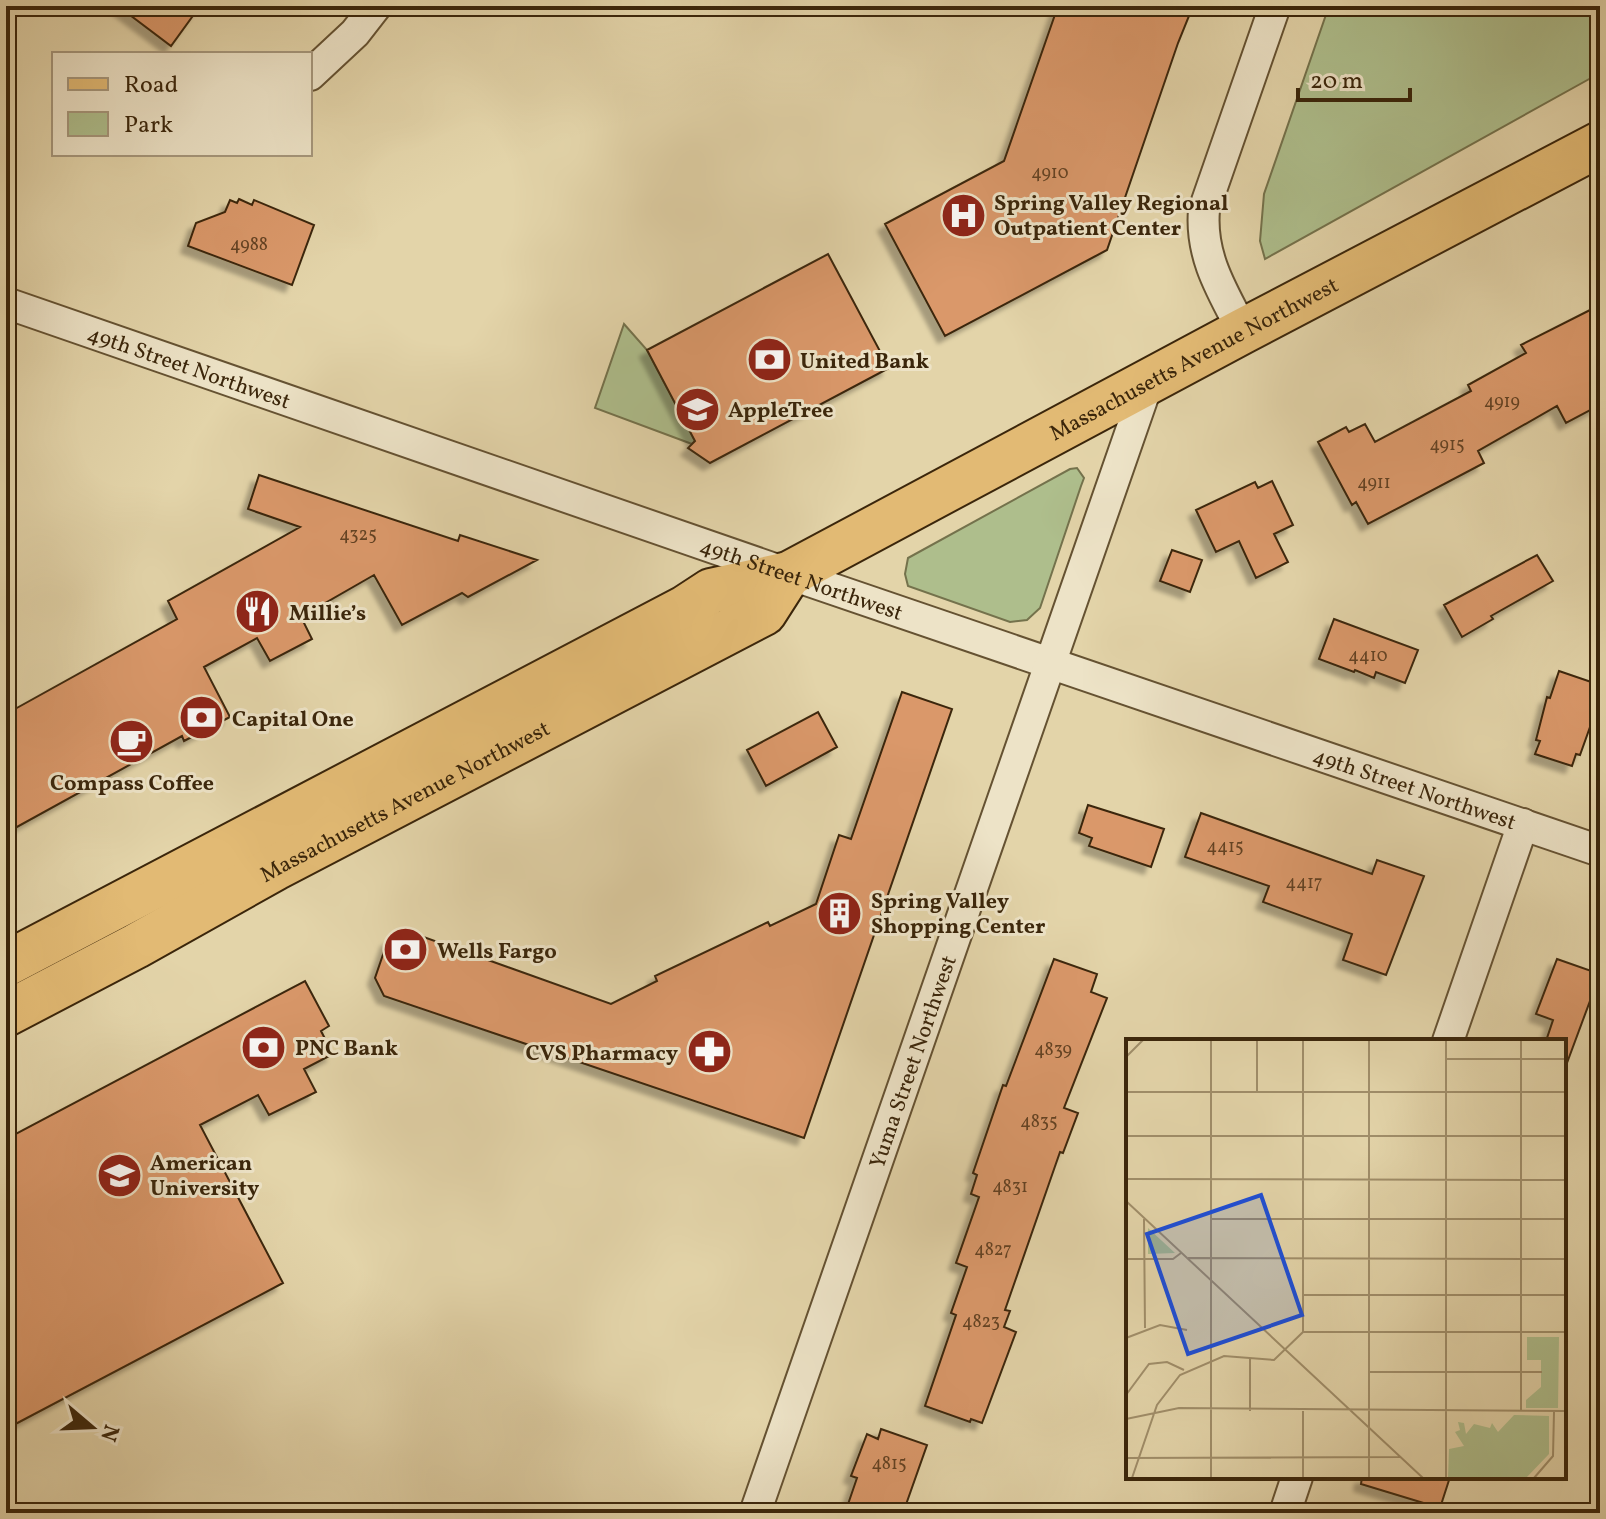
<svg xmlns="http://www.w3.org/2000/svg" width="1606" height="1519" font-family="Vollkorn,serif">
<style>
.green{fill:#aebe8c;stroke:#74724c;stroke-width:2}
.building{fill:#da986a;stroke:#3b260b;stroke-width:2;filter:url(#shadow)}
.lines{fill:none;stroke-linecap:round;stroke-linejoin:round}
.minor-casing{stroke:#655232;stroke-width:34}
.primary-casing{stroke:#3b260b;stroke-width:48}
.minor{stroke:#ede3c7;stroke-width:30}
.primary{stroke:#e2ba74;stroke-width:44}
.labels{text-anchor:middle;stroke-width:6;stroke-linejoin:round;paint-order:stroke}
.number-label{font-size:18px;fill:#634223}
.poi-label{font-size:22px;font-weight:bold;fill:#3b260b;stroke:#ede3c7;text-anchor:start}
.street-label{font-size:22px;fill:#3b260b;stroke:#ede3c7}
.inset-road{fill:none;stroke:#a08e6a;stroke-width:2}
.view{fill:#1d4ed8;fill-opacity:0.15;stroke:#1d4ed8;stroke-width:4}
.inset-edge{fill:none;stroke:#3b260b;stroke-width:4}
</style>
<defs>
<filter id="shadow"><feDropShadow dx="-7" dy="7" stdDeviation="2" flood-color="#0004"/></filter>
</defs>
<rect width="100%" height="100%" fill="#e3d4a9"/>
<filter id="stains"><feTurbulence type="fractalNoise" baseFrequency=".0025" numOctaves="4"/><feColorMatrix values="0 0 0 0 .2 0 0 0 0 .09 0 0 0 0 .02 0 0 0 .5 -.17"/></filter>
<radialGradient id="worn" r=".72"><stop offset=".6" stop-color="#630" stop-opacity="0"/><stop offset="1" stop-color="#630" stop-opacity=".3"/></radialGradient>
<path class="green" d="M1329,6H1594L1600,8V73L1265,259L1260,241L1264,194Z
M624,324L647,350L695,441L692,444L595,408Z
M1077,468L1084,478L1081,486L1040,608L1027,620L1010,622L908,586L905,574L908,558L1070,469Z"/>
<path class="building" d="M118,6H200L171,46Z
M1058,6H1193L1178,43L1107,250L945,336L885,224L1004,161Z
M239,199L252,205L254,200L314,225L292,285L188,246L196,223L225,212L230,200L237,203Z
M828,254L889,368L710,463L688,448L695,441L647,350Z
M1600,305V405L1566,423L1557,406L1478,451L1484,463L1368,524L1356,502L1352,505L1318,442L1346,427L1349,432L1365,424L1375,442L1471,391L1468,385L1526,353L1521,345Z
M259,475L458,541L460,535L537,560L468,597L462,593L402,625L374,575L301,617L312,639L270,661L257,638L204,667L230,717L184,741L182,736L6,833V714L177,619L168,601L300,527L248,509Z
M1272,481L1293,525L1274,534L1288,562L1256,578L1239,541L1216,552L1196,510L1255,482L1258,488Z
M1172,550L1202,560L1190,592L1160,581Z
M1537,555L1553,581L1491,616L1493,619L1462,637L1444,605Z
M1334,619L1418,650L1405,683L1376,672L1374,678L1355,670L1354,672L1319,659Z
M1559,671L1600,685V699L1580,755L1576,754L1572,766L1535,754L1540,741L1536,740L1547,697L1550,698Z
M902,692L952,709L804,1138L384,996L375,978L388,940L407,931L611,1004L657,981L655,976L768,922L770,926L816,904L839,835L851,839Z
M818,712L837,747L766,786L747,750Z
M1088,805L1164,829L1151,867L1089,846L1092,838L1079,833Z
M1201,813L1372,874L1377,860L1424,876L1386,975L1343,960L1352,934L1263,902L1269,886L1185,857Z
M1054,959L1097,974L1091,992L1107,998L1064,1108L1078,1113L1063,1153L1060,1152L1005,1310L1010,1311L1004,1327L1016,1332L982,1423L971,1419L970,1422L925,1406L956,1315L951,1313L967,1267L956,1263L979,1197L971,1194L977,1175L973,1173L1003,1085L1006,1086Z
M1557,959L1600,974L1564,1071V1041H1546L1553,1020L1536,1014Z
M305,981L329,1026L321,1031L333,1054L304,1069L316,1092L269,1115L258,1095L200,1125L283,1283L6,1429V1139Z
M881,1429L927,1445L903,1513H845L857,1478L851,1476L867,1434L878,1439Z
M1362,1477H1450L1440,1508L1361,1484Z"/>
<g class="lines">
<defs>
<g id="minor">
<path d="M310,75L355,33L376,6"/>
<path id="s1" d="M6,303L789,574L1600,851"/>
<path d="M1243,331C1222,291 1200,256 1204,210L1275,6"/>
<path d="M1448,1041L1523,824"/>
<path id="s2" d="M755,1513L1148,382"/>
<path d="M1285,1513L1297,1477"/>
</g>
<g id="primary">
<path id="s3" d="M6,964L685,608L711,591L789,574L1243,331L1600,144"/>
<path id="s4" d="M6,1014L136,946L275,868L764,613L789,574"/>
</g>
</defs>
<use href="#minor" class="minor-casing"/>
<use href="#primary" class="primary-casing"/>
<use href="#minor" class="minor"/>
<use href="#primary" class="primary"/>
</g>
<defs>
<symbol id="hospital-disc" viewBox="-11 -11 22 22"><circle r="9.5" fill="#8f2418" stroke="#ede3c7"/><path d="M-5-5h3v3.5h4V-5h3V5h-3V1.5h-4V5h-3Z" fill="#fff"/></symbol>
<symbol id="bank-disc" viewBox="-11 -11 22 22"><circle r="9.5" fill="#8f2418" stroke="#ede3c7"/><path d="M-6-4H6V4H-6ZM0-2.3a2.3 2.3 0 1 0 0 4.6a2.3 2.3 0 1 0 0-4.6Z" fill="#fff"/></symbol>
<symbol id="school-disc" viewBox="-11 -11 22 22"><circle r="9.5" fill="#8f2418" stroke="#ede3c7"/><path d="M0-5L7-2L0 1L-7-2ZM-4 1L0 2.5L4 1V4Q0 6-4 4Z" fill="#fff"/></symbol>
<symbol id="restaurant-disc" viewBox="-11 -11 22 22"><circle r="9.5" fill="#8f2418" stroke="#ede3c7"/><path d="M-5-6h1v4h1v-4h1v4h1v-4h1v5L-1.5 .5V6h-2V.5L-5-1ZM5-6V6H3V1.5H1.5Q1.5-4 5-6Z" fill="#fff"/></symbol>
<symbol id="cafe-disc" viewBox="-11 -11 22 22"><circle r="9.5" fill="#8f2418" stroke="#ede3c7"/><path d="M-5.5-4.5H6V0H3Q3 3.5 0 3.5H-2.5Q-5.5 3.5-5.5 0ZM3-3.2v2h1.7v-2ZM-6 4.5H4V6H-6Z" fill="#fff"/></symbol>
<symbol id="building-disc" viewBox="-11 -11 22 22"><circle r="9.5" fill="#8f2418" stroke="#ede3c7"/><path d="M-4-6H4V6H1V3H-1V6H-4ZM-2.5-4.3h1.7v1.8h-1.7ZM.8-4.3h1.7v1.8H.8ZM-2.5-1h1.7V.8h-1.7ZM.8-1h1.7V.8H.8Z" fill="#fff"/></symbol>
<symbol id="pharmacy-disc" viewBox="-11 -11 22 22"><circle r="9.5" fill="#8f2418" stroke="#ede3c7"/><path d="M-2-6h4v4h4v4h-4v4h-4v-4h-4v-4h4Z" fill="#fff"/></symbol>
<symbol id="university-disc" viewBox="-11 -11 22 22"><circle r="9.5" fill="#8f2418" stroke="#ede3c7"/><path d="M0-5L7-2L0 1L-7-2ZM-4 1L0 2.5L4 1V4Q0 6-4 4Z" fill="#fff"/></symbol>
</defs>
<g fill-rule="evenodd">
<use href="#hospital-disc" x="938" y="190" width="51" height="51"/>
<use href="#bank-disc" x="744" y="334" width="51" height="51"/>
<use href="#school-disc" x="672" y="384" width="51" height="51"/>
<use href="#restaurant-disc" x="232" y="586" width="51" height="51"/>
<use href="#bank-disc" x="176" y="692" width="51" height="51"/>
<use href="#cafe-disc" x="106" y="716" width="51" height="51"/>
<use href="#building-disc" x="814" y="888" width="51" height="51"/>
<use href="#bank-disc" x="380" y="924" width="51" height="51"/>
<use href="#bank-disc" x="238" y="1022" width="51" height="51"/>
<use href="#pharmacy-disc" x="684" y="1026" width="51" height="51"/>
<use href="#university-disc" x="94" y="1150" width="51" height="51"/>
</g>
<g class="labels">
<g class="number-label">
<text x="1050" y="178">4910</text>
<text x="249" y="250">4988</text>
<text x="1502" y="407">4919</text>
<text x="1447" y="450">4915</text>
<text x="1374" y="488">4911</text>
<text x="358" y="540">4325</text>
<text x="1368" y="661">4410</text>
<text x="1225" y="852">4415</text>
<text x="1304" y="888">4417</text>
<text x="1053" y="1055">4839</text>
<text x="1039" y="1127">4835</text>
<text x="1010" y="1192">4831</text>
<text x="993" y="1255">4827</text>
<text x="981" y="1327">4823</text>
<text x="889" y="1469">4815</text>
</g>
<g class="poi-label">
<text x="994" y="210">Spring Valley Regional<tspan x="994" dy="25">Outpatient Center</tspan></text>
<text x="800" y="368">United Bank</text>
<text x="728" y="417">AppleTree</text>
<text x="289" y="620">Millie’s</text>
<text x="232" y="726">Capital One</text>
<text x="132" y="790" text-anchor="middle">Compass Coffee</text>
<text x="871" y="908">Spring Valley<tspan x="871" dy="25">Shopping Center</tspan></text>
<text x="437" y="958">Wells Fargo</text>
<text x="295" y="1055">PNC Bank</text>
<text x="678" y="1060" text-anchor="end">CVS Pharmacy</text>
<text x="150" y="1170">American<tspan x="150" dy="25">University</tspan></text>
</g>
<g class="street-label">
<text dy="8" stroke="none"><textPath href="#s3" startOffset="1336">Massachusetts Avenue Northwest</textPath></text>
<text dy="8" stroke="none"><textPath href="#s1" startOffset="194">49th Street Northwest</textPath></text>
<text dy="8" stroke="none"><textPath href="#s1" startOffset="842">49th Street Northwest</textPath></text>
<text dy="8" stroke="none"><textPath href="#s1" startOffset="1490">49th Street Northwest</textPath></text>
<text dy="8" stroke="none"><textPath href="#s4" startOffset="452">Massachusetts Avenue Northwest</textPath></text>
<text dy="8" stroke="none"><textPath href="#s2" startOffset="478">Yuma Street Northwest</textPath></text>
</g>
</g>
<g transform="translate(1126 1039)">
<rect width="440" height="440" fill="#e3d4a9"/>
<path d="M22,189L49,214L22,215ZM401,298H433L432,369H400V361L415,348V321H401ZM388,376L423,377V415L400,439H322L323,410L338,407L329,393L334,391L332,383L338,384L340,395L348,385L364,389L366,384L372,393Z" fill="#aebe8c"/>
<path class="inset-road" d="M131,1V53M243,1V439M320,1V439M395,1V372M0,18L17,1M320,20H440M0,53H440M0,97H440M0,140L440,141M0,162L297,439M18,180L19,289M85,180H440M62,219L440,220M0,220H47L55,214M178,256H440M177,293H440M0,299L34,286L61,291M124,319V372M243,333H416M0,356L23,325L41,323L58,331M177,372V439M0,380L53,369L440,372M0,419L274,418M6,439L31,366L54,336L98,317L148,321L177,293V1M85,439V1M408,439L427,417L428,373"/>
<path class="view" d="M135,156L176,276L62,315L21,195Z"/>
<rect width="440" height="440" class="inset-edge"/>
</g>
<rect width="1606" height="1519" fill="none" stroke="#e3d4a9" stroke-width="32"/>
<rect x="8" y="8" width="1590" height="1503" fill="none" stroke="#3b260b" stroke-width="4"/>
<rect x="16" y="16" width="1574" height="1487" fill="none" stroke="#3b260b" stroke-width="2"/>
<rect x="52" y="52" width="260" height="104" fill="#ede3c7" stroke="#a6977c" stroke-width="2"/>
<rect x="68" y="78" width="40" height="12" fill="#e2ba74" stroke="#a6977c" stroke-width="2"/>
<text x="124" y="92" font-size="24" fill="#3b260b">Road</text>
<rect x="68" y="112" width="40" height="24" fill="#aebe8c" stroke="#a6977c" stroke-width="2"/>
<text x="124" y="132" font-size="24" fill="#3b260b">Park</text>
<g transform="translate(92 1427) rotate(109)" stroke="#ede3c7" stroke-width="6" paint-order="stroke">
<path d="M0-6L14 30L0 20L-14 30Z" fill="#3b260b"/>
<text y="-12" font-size="22" font-weight="bold" text-anchor="middle" fill="#3b260b">N</text>
</g>
<path d="M1298 88v12h112v-12" fill="none" stroke="#3b260b" stroke-width="4"/>
<text x="1310" y="88" font-size="24" fill="#3b260b" stroke="#ede3c7" stroke-width="6" paint-order="stroke">20 m</text>
<rect width="100%" height="100%" filter="url(#stains)"/>
<rect width="100%" height="100%" fill="url(#worn)"/>
</svg>
